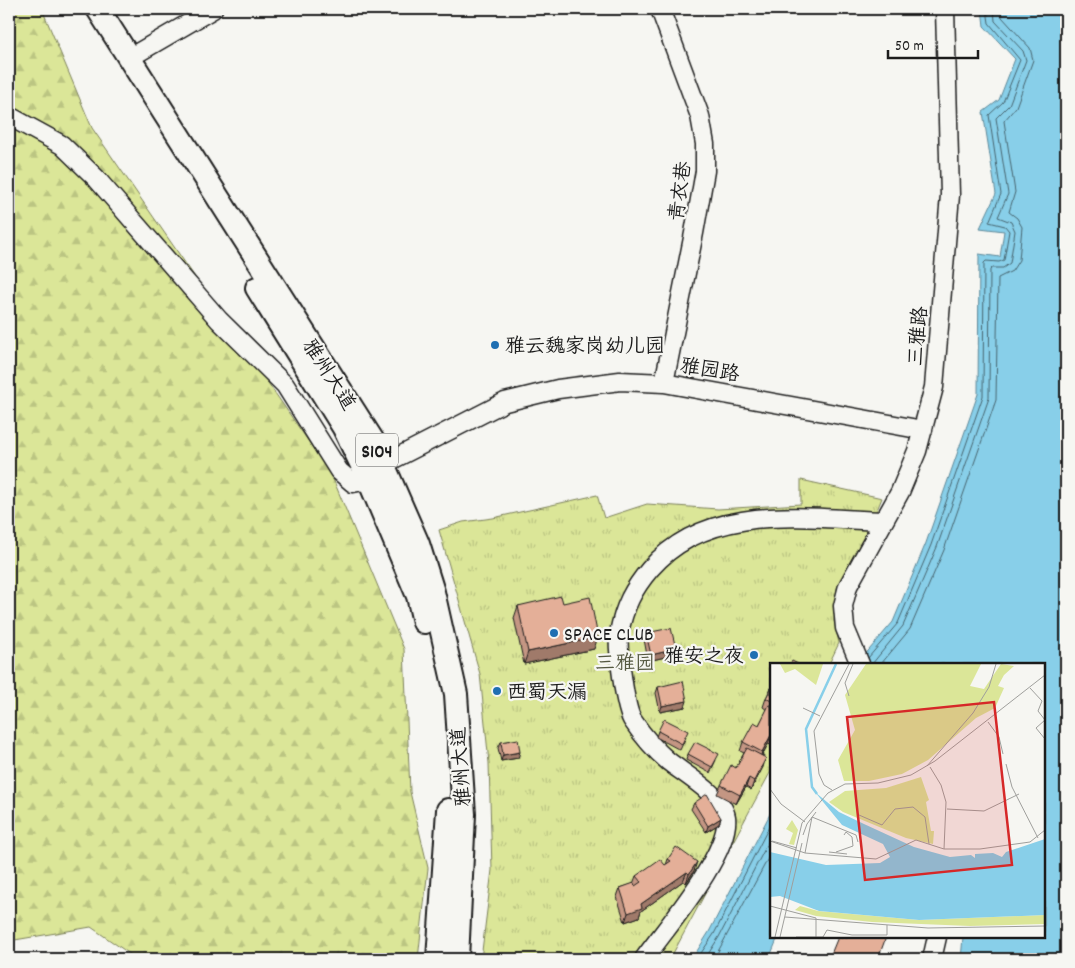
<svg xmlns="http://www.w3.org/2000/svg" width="1075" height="968" font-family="Dekko,'LXGW WenKai TC',sans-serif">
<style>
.forest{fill:url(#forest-firs);stroke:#7c815a}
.park{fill:url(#park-tufts);stroke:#7c815a}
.water{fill:#88cfe9;stroke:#5d8797}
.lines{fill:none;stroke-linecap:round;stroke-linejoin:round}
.shore{stroke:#47646e;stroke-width:1}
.minor-casing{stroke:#1c1c1c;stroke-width:21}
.major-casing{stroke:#1c1c1c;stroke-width:26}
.minor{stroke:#f6f6f2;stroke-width:18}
.major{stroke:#f6f6f2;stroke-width:22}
.wall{fill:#c49683;stroke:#1c1c1c}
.shaded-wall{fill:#a07a6a;stroke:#1c1c1c}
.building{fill:#e4af98;stroke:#1c1c1c}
.poi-dot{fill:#1f6fb2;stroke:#f6f6f2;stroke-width:2}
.labels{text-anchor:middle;stroke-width:4.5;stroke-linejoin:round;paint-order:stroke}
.shield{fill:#f6f6f2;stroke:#5d5d5c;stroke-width:1}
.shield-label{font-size:19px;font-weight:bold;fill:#1c1c1c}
.street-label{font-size:20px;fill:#1c1c1c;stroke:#f6f6f2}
.poi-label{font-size:20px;fill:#1c1c1c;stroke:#f6f6f2;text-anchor:start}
.park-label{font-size:20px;fill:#555941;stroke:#f6f6f2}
.inset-river{fill:none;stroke:#88cfe9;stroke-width:2.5}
.inset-road{fill:none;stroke:#9f9f9c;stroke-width:1}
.view{fill:#d62828;fill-opacity:0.15;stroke:#d62828;stroke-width:2.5}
.inset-edge{fill:none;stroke:#1c1c1c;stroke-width:2.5}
</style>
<defs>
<pattern id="forest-firs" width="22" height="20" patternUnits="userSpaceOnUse" patternTransform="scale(1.25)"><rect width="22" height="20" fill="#dbe698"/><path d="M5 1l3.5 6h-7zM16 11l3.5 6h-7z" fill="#bbc582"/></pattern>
<pattern id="park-tufts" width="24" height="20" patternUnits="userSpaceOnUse" patternTransform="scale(1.25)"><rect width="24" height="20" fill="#dbe698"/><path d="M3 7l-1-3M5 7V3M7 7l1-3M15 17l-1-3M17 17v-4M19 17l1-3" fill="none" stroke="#bbc582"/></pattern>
</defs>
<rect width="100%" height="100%" fill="#f6f6f2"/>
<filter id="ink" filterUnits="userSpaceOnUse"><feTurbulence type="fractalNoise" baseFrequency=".02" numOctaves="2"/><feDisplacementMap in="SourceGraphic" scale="10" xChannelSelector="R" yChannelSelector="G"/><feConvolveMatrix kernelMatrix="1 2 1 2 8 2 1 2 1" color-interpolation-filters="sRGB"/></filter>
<g filter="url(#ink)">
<path class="forest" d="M9,9H42L92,128L331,474L404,649L410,792L428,868L418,959H137L91,927L9,941Z"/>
<path class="park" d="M801,480L882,498L868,531L837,588L834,621L839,643L829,664H771V771L670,959H481L492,870L489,763L480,674L439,530L463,522L493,518L597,495L604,518L647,504L718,509L801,504Z"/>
<path class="water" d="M982,9H1066V959H961L963,937H1044V664H857L893,622L926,543L978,394L979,254L1000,257L1004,231L980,228L996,194L983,112L999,100L1015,59L984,26Z
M771,812V937H778L769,959H692L709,932Z"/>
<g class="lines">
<path class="shore" d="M868,658L898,623L931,545L983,396L984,263L986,261L999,262L1004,260L1009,231L1005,226L989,222L1001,194L989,115L1003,102L1020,60L989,23L987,9
M872,664L903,626L937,547L989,398L990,270L992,268H1003L1010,263L1015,231L1011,222L998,217L1008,194L996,118L1009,105L1026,60L1023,51L995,21L994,9
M881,664L910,629L944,550L996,400L998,278L1012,271L1019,260L1022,227L1017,218L1009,212L1015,192L1004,121L1016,107L1033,60L1030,48L1002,17L1001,9
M697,959L714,934L771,823
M705,959L719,937L771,837
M714,959L771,853"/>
<defs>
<path id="minor" d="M660,9L700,116L705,144V171L694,233L664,383
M129,58L213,9
M9,116L62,145L96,178L219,320L285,385L339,471L353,483L369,480
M384,464L505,402L558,389L620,381L664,383L923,430
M860,664L845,628L843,606L848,586L900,492L917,451L934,387L950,195L945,9
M644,959C665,929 731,853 726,817C723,796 684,774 668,761C654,749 643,736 633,721C625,710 617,647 619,633C624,607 633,589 650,569C707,502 804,518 883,521
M932,959L937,937"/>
<path id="major" d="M98,9L373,441L418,544L433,592L456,694L464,814L457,959
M257,288L344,428L369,480L418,596L424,622
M438,959L448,810"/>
</defs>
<use href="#minor" class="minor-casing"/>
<use href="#major" class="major-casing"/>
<use href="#minor" class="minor"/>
<use href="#major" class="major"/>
</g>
<path class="wall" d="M563,603L594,649L524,664L514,618L518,606Z
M646,633L674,655L648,661L644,639Z
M658,687L685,707L660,712L656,693Z
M771,688V745L768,744L762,756L763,767L751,790L746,787L736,804L717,794L721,785L736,768L744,753L740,751L743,742L759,725L767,710L763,707L766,698Z
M658,731L686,737L680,750L656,737Z
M501,742L518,758L501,761L498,748Z
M688,754L716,760L710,773L686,760Z
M694,803L721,818L719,824L706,832L691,809Z
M668,859L694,871L686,883L683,881L641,911L639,917L625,922L617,897L620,888L633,884L636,876L665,865H666Z"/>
<path class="shaded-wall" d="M598,637L594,649L524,664L528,652Z
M676,649L674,655L648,661L651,655Z
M687,701L685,707L660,712L662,706Z
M771,735L768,744L759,761L762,752Z
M520,752L518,758L501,761L503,755Z
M766,758L763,767L751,790L754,781Z
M749,778L746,787L736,804L740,795Z
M721,818L719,824L706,832L708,826Z
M697,862L694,871L686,883L689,874Z
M687,872L683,881L641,911L639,917L625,922L628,913Z"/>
<path class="building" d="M561,596L563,603L590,597L598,637L528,652L518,606Z
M671,628L676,649L651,655L646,633Z
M792,661L798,664H790Z
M683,681L687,701L662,706L658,687Z
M771,688V701L766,698Z
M769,705L771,706V735L762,752L743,742L754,722L759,725Z
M664,719L688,731L682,744L658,731Z
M518,739L520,752L503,755L501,742Z
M695,742L719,754L712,767L688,754Z
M747,748L766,758L754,781L749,778L740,795L721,785L731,765L736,768Z
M707,794L721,818L708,826L694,803Z
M676,847L697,862L689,874L687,872L641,904L642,908L628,913L620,888L634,883L635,886L641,882L636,876L660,859L665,865L671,861L668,859Z
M838,937H886L878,959H829Z"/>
</g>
<g class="poi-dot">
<circle cx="495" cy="345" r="5"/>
<circle cx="554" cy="633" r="5"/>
<circle cx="754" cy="655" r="5"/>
<circle cx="497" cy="691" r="5"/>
</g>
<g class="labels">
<rect class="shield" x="356" y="433.5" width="42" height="33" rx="4"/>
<g class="shield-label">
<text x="377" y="457">S104</text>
</g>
<g class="street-label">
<text transform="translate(679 191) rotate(-82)" y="7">青衣巷</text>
<text transform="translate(917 336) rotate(-85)" y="7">三雅路</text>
<text transform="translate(710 369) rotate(9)" y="7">雅园路</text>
<text transform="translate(330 374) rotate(57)" y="7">雅州大道</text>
<text transform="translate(460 767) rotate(-94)" y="7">雅州大道</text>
</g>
<g class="poi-label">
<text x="505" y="352">雅云魏家岗幼儿园</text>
<text x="564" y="640">SPACE CLUB</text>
<text x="744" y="662" text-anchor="end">雅安之夜</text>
<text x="507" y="698">西蜀天漏</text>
</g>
<g class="park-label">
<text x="625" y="669">三雅园</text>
</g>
</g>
<g transform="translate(770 663)">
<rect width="275" height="275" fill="#f6f6f2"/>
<path d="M96,1H211L200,23L214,26L231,1L244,3L234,12L228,23L234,25L225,45L206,55L158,97L132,111L99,118H74L68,97L85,67L75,32Z" fill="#dbe698"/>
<path d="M10,1H53L46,22L25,6L15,10ZM151,114L159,137L156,139L161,168H164L163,181L136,175L73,149L59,139L75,128L116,125ZM22,157L28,167L24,182L19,181L23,170L16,166ZM30,243L48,248L149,257L275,252V261L200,263L102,259L46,253L25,247Z" fill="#dbe698"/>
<path d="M45,129L69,149L94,161L144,184L180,194L201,192L205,195V191L223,190L232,194L236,189L275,176V252L149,257L49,248L10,233L0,234V189L56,202L110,200L120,194L113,181L72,162Z" fill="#88cfe9"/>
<path class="inset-river" d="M47,131L42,124L36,66L66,1"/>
<path class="inset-road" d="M260,25L272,38L268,48L275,57M79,33L75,20L83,1M33,45L50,53M275,57L266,65L275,76M218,59L229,74L233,91M236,101L242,124L268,175M157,103L203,50L219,24L226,1M160,104L171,122L176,139L174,186M0,126L11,141L35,159M62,127L54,122L49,111L44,68L79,1M177,146L214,148L249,131M89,152L112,162L125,146L143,144L155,154L159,181M33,172L37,161L46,149M0,178L35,190L106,196L146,177L174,186H210L260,179L275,167M2,178L27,185M59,189L77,191M66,189L83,183L82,174L76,169L74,172M35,190L42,154L86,172L88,179M0,243L46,255V274M15,254L158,265L275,263M5,274L32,160L58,130L75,121L108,120L141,112L165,98L275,12M10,274L32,180M26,274H53L57,267L82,272H117V262"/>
<path class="view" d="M224,39L242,202L95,217L77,54Z"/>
<rect width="275" height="275" class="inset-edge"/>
</g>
<rect width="1075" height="968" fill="none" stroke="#f6f6f2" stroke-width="30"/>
<rect x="15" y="15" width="1045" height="938" fill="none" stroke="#1c1c1c" stroke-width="2" filter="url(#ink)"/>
<path d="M888 50v8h90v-8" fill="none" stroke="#1c1c1c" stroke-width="2.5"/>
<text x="895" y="50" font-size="15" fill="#1c1c1c" stroke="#f6f6f2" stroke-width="4" paint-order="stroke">50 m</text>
</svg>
